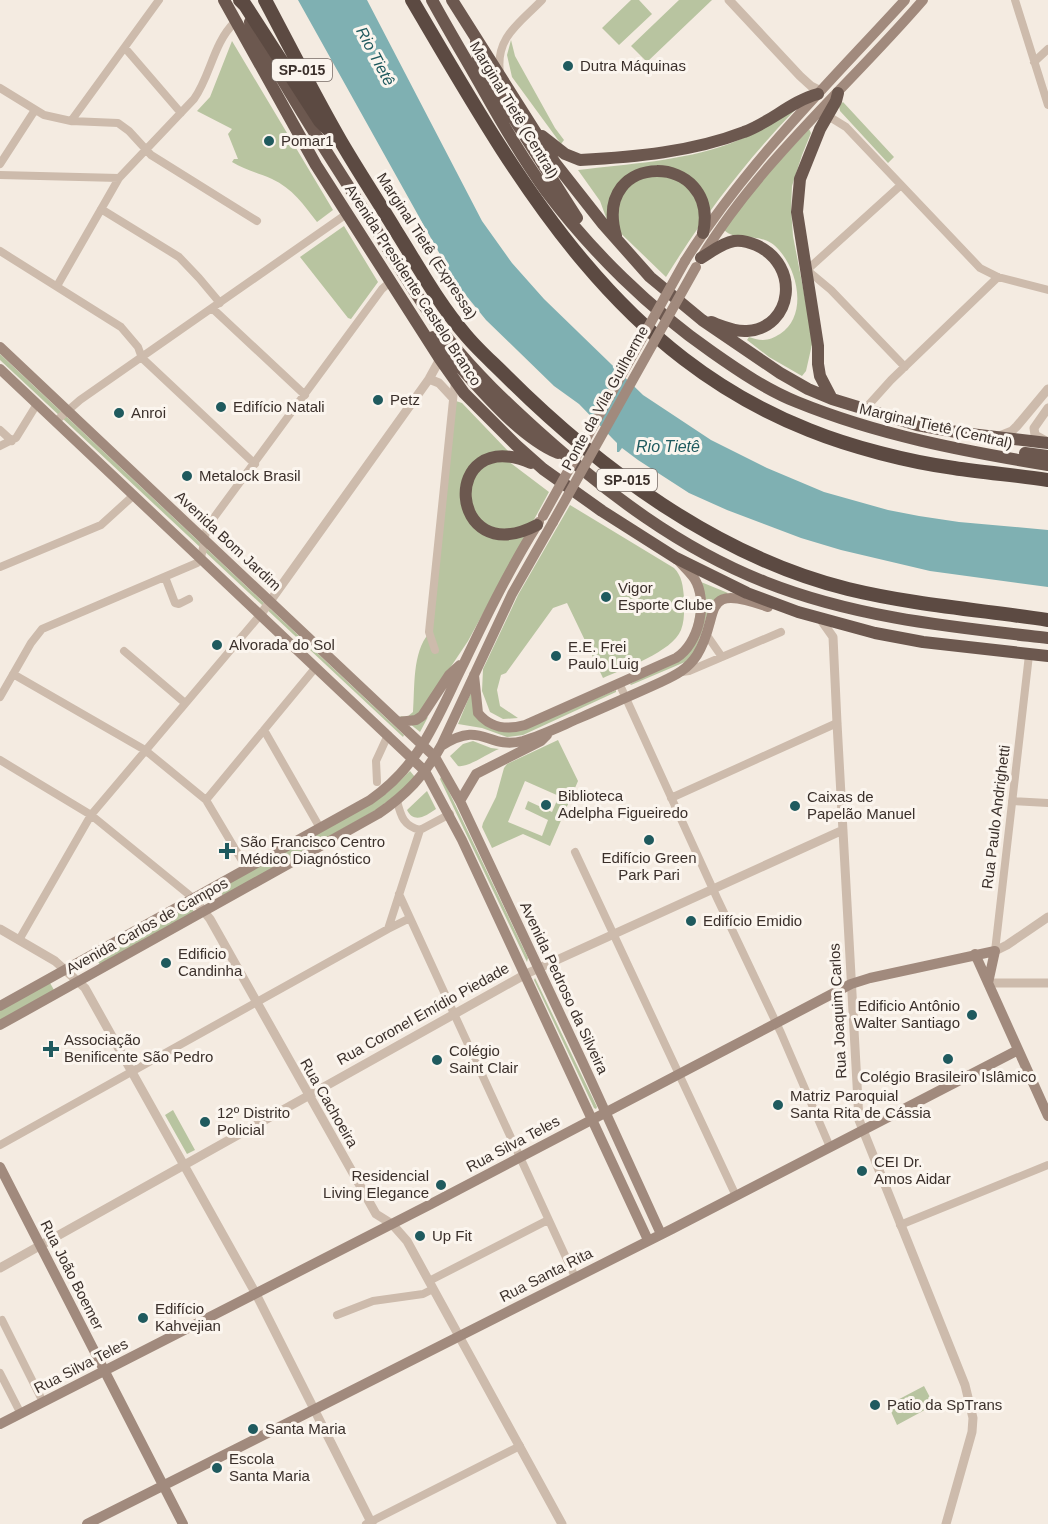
<svg xmlns="http://www.w3.org/2000/svg" width="1048" height="1524" font-family="Arial,sans-serif">
<style>
.green{fill:#b8c4a0;fill-rule:evenodd}
.water{fill:#7fb0b2}
.lines{fill:none;stroke-linecap:round;stroke-linejoin:round}
.minor{stroke:#cdbbac;stroke-width:8}
.tertiary{stroke:#cdbbac;stroke-width:9}
.secondary{stroke:#a18a7d;stroke-width:10}
.trunk{stroke:#6c584f;stroke-width:12}
.motorway{stroke:#5c4a42;stroke-width:14}
.secondary-bridge{stroke:#a18a7d;stroke-width:10}
.poi-dot{fill:#1f5a5e;stroke:#fbf5ee;stroke-width:2}
.labels{text-anchor:middle;stroke-width:6;stroke-linejoin:round;paint-order:stroke}
.shield{fill:#fbf5ee;stroke:#756b66;stroke-width:1.5}
.shield-label{font-size:14px;font-weight:bold;fill:#3b302b}
.poi-label{font-size:15px;fill:#3b302b;stroke:#fbf5ee;text-anchor:start}
.street-label{font-size:15px;fill:#3b302b;stroke:#fbf5ee}
.water-label{font-size:16px;font-style:italic;fill:#1f5a5e;stroke:#fbf5ee}
</style>
<rect width="100%" height="100%" fill="#f4ebe1"/>
<path class="green" d="M631,0H639L652,14L619,45L602,28Z
M679,0H712L647,62L631,46Z
M511,40L515,56L555,128L564,140L561,144L512,77L507,55Z
M232,41L333,210L317,222C304,205 292,188 272,179C259,173 245,170 232,162L234,159H238L228,134L232,129L197,111L210,97Z
M843,102L894,157L888,163L840,111L839,106Z
M791,111H794C745,162 703,217 666,277L607,220L600,201L578,170C629,164 681,161 729,144C751,136 771,122 791,111Z
M809,129L811,133L802,155L792,186L791,209L793,236L813,340L806,371L802,376L769,357L747,340L749,337C753,338 758,340 763,340C769,340 775,337 780,334C808,316 798,271 779,250C761,229 739,244 724,230L757,185Z
M344,226L378,282L351,319L348,318L300,257Z
M0,354L404,735L403,737L0,360Z
M456,401L462,403L508,451H501L508,461L549,492L468,641L412,725L428,717L420,732L400,716L407,717L413,712C415,687 412,653 429,633Z
M570,505L674,568C682,576 683,586 684,598C684,608 685,620 681,630C672,652 625,668 603,678L567,603L553,608L506,673L501,675L497,690L500,706L518,718L503,719L490,712L482,691L483,669L518,595Z
M701,582L728,593L709,608L702,632L694,653L685,662L631,685L630,684L689,652Z
M472,690L473,702L498,731H518L616,690V692L523,735L507,737L482,728L458,724Z
M558,740L578,781L550,846L523,834L492,848L482,827L483,823L496,797L504,768L507,764ZM525,781L559,796L552,812L528,801L525,809L548,820L542,836L508,822Z
M473,741L491,748L499,749C488,753 468,768 458,766L450,756L463,744Z
M410,771L415,777L409,785L376,810L223,896L219,889L387,793Z
M441,777H442L528,958L527,962L440,779Z
M427,791L436,809C426,816 414,824 407,810Z
M190,905L194,912L100,965L96,958Z
M535,978L597,1107L596,1109L594,1108L534,980Z
M50,983L54,990L0,1020V1010Z
M173,1110L195,1150L187,1154L165,1115Z
M924,1386L934,1405L897,1425L888,1405Z"/>
<path class="water" d="M298,0H367L482,221L512,263L544,299L643,395L711,440L767,468L824,492L888,510L919,516L959,522L1048,530V587L930,571L841,550L801,538L727,510L689,493L638,460L622,448L619,452H617V443L612,438L579,404L554,386L486,320L456,283Z"/>
<g class="lines">
<path class="minor" d="M1015,0L1048,105
M125,48L181,113
M1034,62L1048,49
M500,73C495,37 520,23 542,0
M0,88L44,115L71,121L118,123L129,131L151,155L257,221
M826,118L833,119L846,127L980,268L998,277L1048,290
M71,121L159,0
M0,164L35,110
M0,175L119,178
M901,185L807,270L831,290L905,367
M101,209L179,257L199,278L220,303
M0,251L121,327L138,347L142,358L255,464
M57,286L119,178L194,99C211,75 213,43 235,22
M213,309L305,395
M864,410L891,380L998,277
M56,421L80,400L348,213
M0,430L12,441
M0,446L16,438L37,404
M0,567L101,525L134,495
M165,577L175,603L179,604L189,599
M706,634L722,657
M435,650L429,632L455,381
M124,651L185,703
M682,672L689,671L781,632
M13,674L145,750L206,800L247,869
M619,683L717,898L781,1033L830,1147
M0,697L31,643L42,629L197,563L201,558L207,527L382,289L391,281
M264,730L320,828
M0,760L91,815L193,898
M377,782L376,761L388,735
M671,798L837,723
M206,800L316,667
M397,801C401,817 404,826 420,830L450,814
M1012,801L1048,803
M575,852L736,1196
M399,894L575,1277
M388,929L410,918
M19,940L91,815L261,614
M995,951L1029,655
M0,1145L388,929L420,830
M900,1225L1048,1165
M429,1281L548,1220
M337,1315L373,1301L423,1294L433,1289
M2,1320L43,1402
M0,1373L21,1414
M366,1524L520,1446"/>
<path class="tertiary" d="M729,0L800,76L811,86L821,91
M429,379L439,383L452,397
M997,437L1012,431L1017,426L1048,389
M1046,441L1035,435L1034,428L1048,408
M261,614L429,379L440,359
M821,620L833,637L837,723L859,1120L965,1385L973,1418L972,1432L946,1524
M193,898L210,919L376,1214L392,1224L407,1241L562,1524
M0,929L55,961L85,988L256,1294L372,1524
M995,951L1007,945L1048,917
M988,983H1048
M0,1268L526,974L843,830"/>
<path class="secondary" d="M701,258C760,161 849,86 923,0
M685,261C746,164 828,84 905,0
M0,347L435,757L460,801L583,1063L661,1234
M0,369L425,771L462,840L648,1240
M474,675L478,713C490,728 508,730 525,725L676,658C699,644 709,601 694,578C689,571 683,566 678,560
M398,722L416,720L422,716L449,675L460,665
M441,746C483,719 486,750 523,741C543,735 563,725 582,717C609,705 635,694 661,682C676,675 688,669 697,655C722,615 697,581 768,607
M460,801L476,774L541,741L547,735
M975,954L1048,1116
M0,1006L370,800C422,764 437,717 464,663C487,615 511,566 539,522
M0,1025L378,814C406,795 425,775 441,746L512,594L553,522
M0,1167L183,1524
M0,1424L431,1204L851,984L870,978L995,951L988,983
M87,1524L672,1229L1018,1050"/>
<path class="trunk" d="M224,0L316,165L440,359L464,393L516,445L543,469L602,511L676,558L747,593L798,612L875,633L923,642L1048,656
M432,0C449,31 467,61 484,91C503,125 523,159 546,191C591,251 650,309 712,352C739,371 767,390 797,402C878,435 963,451 1048,465
M452,0L555,163L603,224L650,277L702,320L780,373L808,389L832,399L917,425L962,433L1048,443
M250,22C283,84 320,142 358,201C388,247 415,297 449,340C476,374 507,403 539,432C607,493 679,548 765,582C856,618 952,627 1048,638
M476,42L479,64L577,218
M542,136L565,154L580,160C635,157 692,152 744,132C770,123 791,101 818,94
M616,236C591,149 721,151 703,233
M701,258C711,252 722,243 734,241C741,240 749,242 756,245C801,265 793,328 747,331C735,332 722,326 711,322
M433,337C466,372 514,435 558,453
M832,399L820,376L818,364V346L814,320L797,212L800,179L820,129L836,101L838,93
M1025,453L1048,456
M531,463C439,424 447,572 537,525"/>
<path class="motorway" d="M240,0L245,5L320,121L329,130
M265,0C290,47 314,95 340,140C358,171 378,201 396,231C417,264 438,303 464,333C476,348 491,361 505,375C598,468 718,557 848,589C914,605 981,610 1048,620
M412,0C514,173 611,352 809,430C851,447 909,462 954,468C985,473 1017,475 1048,480"/>
<path class="secondary-bridge" d="M543,516L685,261
M553,522L696,267"/>
</g>
<g class="poi-dot">
<circle cx="568" cy="66" r="6"/>
<circle cx="269" cy="141" r="6"/>
<circle cx="378" cy="400" r="6"/>
<circle cx="221" cy="407" r="6"/>
<circle cx="119" cy="413" r="6"/>
<circle cx="187" cy="476" r="6"/>
<circle cx="606" cy="597" r="6"/>
<circle cx="217" cy="645" r="6"/>
<circle cx="556" cy="656" r="6"/>
<circle cx="546" cy="805" r="6"/>
<circle cx="795" cy="806" r="6"/>
<circle cx="649" cy="840" r="6"/>
<path d="M224 842h6v6h6v6h-6v6h-6v-6h-6v-6h6z"/>
<circle cx="691" cy="921" r="6"/>
<circle cx="166" cy="963" r="6"/>
<circle cx="972" cy="1015" r="6"/>
<path d="M48 1040h6v6h6v6h-6v6h-6v-6h-6v-6h6z"/>
<circle cx="948" cy="1059" r="6"/>
<circle cx="437" cy="1060" r="6"/>
<circle cx="778" cy="1105" r="6"/>
<circle cx="205" cy="1122" r="6"/>
<circle cx="862" cy="1171" r="6"/>
<circle cx="441" cy="1185" r="6"/>
<circle cx="420" cy="1236" r="6"/>
<circle cx="143" cy="1318" r="6"/>
<circle cx="875" cy="1405" r="6"/>
<circle cx="253" cy="1429" r="6"/>
<circle cx="217" cy="1468" r="6"/>
</g>
<g class="labels">
<g class="shield">
<rect x="272" y="59" width="60" height="22" rx="4.5"/>
<rect x="597" y="469" width="60" height="22" rx="4.5"/>
</g>
<g class="shield-label">
<text x="302" y="75">SP-015</text>
<text x="627" y="485">SP-015</text>
</g>
<g class="poi-label">
<text x="580" y="71">Dutra Máquinas</text>
<text x="281" y="146">Pomar1</text>
<text x="390" y="405">Petz</text>
<text x="233" y="412">Edifício Natali</text>
<text x="131" y="418">Anroi</text>
<text x="199" y="481">Metalock Brasil</text>
<text x="618" y="593">Vigor<tspan x="618" dy="17">Esporte Clube</tspan></text>
<text x="229" y="650">Alvorada do Sol</text>
<text x="568" y="652">E.E. Frei<tspan x="568" dy="17">Paulo Luig</tspan></text>
<text x="558" y="801">Biblioteca<tspan x="558" dy="17">Adelpha Figueiredo</tspan></text>
<text x="807" y="802">Caixas de<tspan x="807" dy="17">Papelão Manuel</tspan></text>
<text x="240" y="847">São Francisco Centro<tspan x="240" dy="17">Médico Diagnóstico</tspan></text>
<text x="649" y="863" text-anchor="middle">Edifício Green<tspan x="649" dy="17">Park Pari</tspan></text>
<text x="703" y="926">Edifício Emidio</text>
<text x="178" y="959">Edificio<tspan x="178" dy="17">Candinha</tspan></text>
<text x="960" y="1011" text-anchor="end">Edificio Antônio<tspan x="960" dy="17">Walter Santiago</tspan></text>
<text x="64" y="1045">Associação<tspan x="64" dy="17">Benificente São Pedro</tspan></text>
<text x="449" y="1056">Colégio<tspan x="449" dy="17">Saint Clair</tspan></text>
<text x="948" y="1082" text-anchor="middle">Colégio Brasileiro Islâmico</text>
<text x="790" y="1101">Matriz Paroquial<tspan x="790" dy="17">Santa Rita de Cássia</tspan></text>
<text x="217" y="1118">12º Distrito<tspan x="217" dy="17">Policial</tspan></text>
<text x="874" y="1167">CEI Dr.<tspan x="874" dy="17">Amos Aidar</tspan></text>
<text x="429" y="1181" text-anchor="end">Residencial<tspan x="429" dy="17">Living Elegance</tspan></text>
<text x="432" y="1241">Up Fit</text>
<text x="155" y="1314">Edifício<tspan x="155" dy="17">Kahvejian</tspan></text>
<text x="887" y="1410">Patio da SpTrans</text>
<text x="265" y="1434">Santa Maria</text>
<text x="229" y="1464">Escola<tspan x="229" dy="17">Santa Maria</tspan></text>
</g>
<g class="street-label">
<text transform="translate(514 110) rotate(59)" y="5">Marginal Tietê (Central)</text>
<text transform="translate(427 246) rotate(57)" y="5">Marginal Tietê (Expressa)</text>
<text transform="translate(413 285) rotate(57)" y="5">Avenida Presidente Castelo Branco</text>
<text transform="translate(605 398) rotate(-61)" y="5">Ponte da Vila Guilherme</text>
<text transform="translate(936 426) rotate(13)" y="5">Marginal Tietê (Central)</text>
<text transform="translate(228 541) rotate(43)" y="5">Avenida Bom Jardim</text>
<text transform="translate(996 817) rotate(-83)" y="5">Rua Paulo Andrighetti</text>
<text transform="translate(147 926) rotate(-29)" y="5">Avenida Carlos de Campos</text>
<text transform="translate(564 988) rotate(65)" y="5">Avenida Pedroso da Silveira</text>
<text transform="translate(838 1011) rotate(-93)" y="5">Rua Joaquim Carlos</text>
<text transform="translate(423 1014) rotate(-29)" y="5">Rua Coronel Emídio Piedade</text>
<text transform="translate(329 1103) rotate(60)" y="5">Rua Cachoeira</text>
<text transform="translate(513 1144) rotate(-28)" y="5">Rua Silva Teles</text>
<text transform="translate(72 1275) rotate(63)" y="5">Rua João Boemer</text>
<text transform="translate(546 1275) rotate(-27)" y="5">Rua Santa Rita</text>
<text transform="translate(81 1366) rotate(-27)" y="5">Rua Silva Teles</text>
</g>
<g class="water-label">
<text transform="translate(376 56) rotate(62)" y="6">Rio Tietê</text>
<text x="668" y="452">Rio Tietê</text>
</g>
</g>
</svg>
